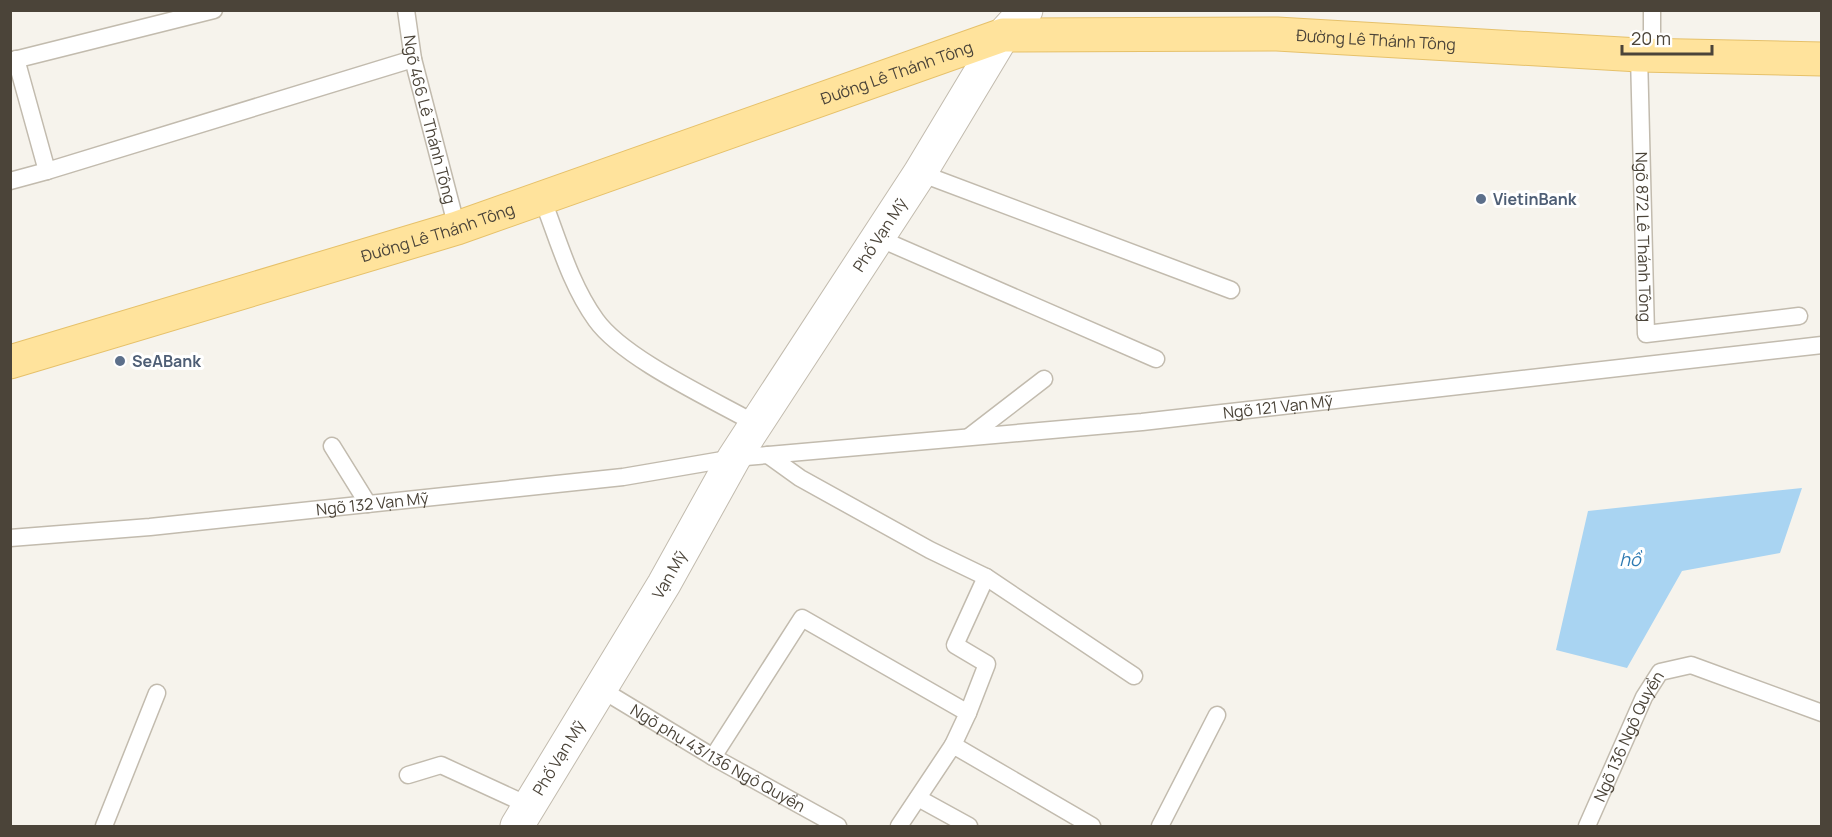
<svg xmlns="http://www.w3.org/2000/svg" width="1832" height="837" font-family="Manrope,sans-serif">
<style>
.water{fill:#a9d4f2}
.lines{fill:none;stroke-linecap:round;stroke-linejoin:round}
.lane-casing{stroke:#c2bbae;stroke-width:19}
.street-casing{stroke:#c2bbae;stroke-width:35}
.primary-casing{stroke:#e6c16a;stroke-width:35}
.lane{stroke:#fff;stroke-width:16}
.street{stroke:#fff;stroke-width:33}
.primary{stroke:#ffe39c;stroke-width:33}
.service-dot{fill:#5c6f8a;stroke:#fff;stroke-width:2}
.labels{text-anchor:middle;stroke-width:6;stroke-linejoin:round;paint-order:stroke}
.street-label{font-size:16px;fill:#4b4439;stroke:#fff}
.service-label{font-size:16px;font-weight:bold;fill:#4e5e75;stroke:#fff;text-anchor:start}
.water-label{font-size:18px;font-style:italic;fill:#2e7ab2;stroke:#fff}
</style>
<rect width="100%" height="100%" fill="#f6f3ec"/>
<path class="water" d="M1802,488L1780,553L1682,571L1627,668L1556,650L1588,511Z"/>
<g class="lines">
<defs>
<g id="lane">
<path id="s1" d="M406,10L413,59L457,228"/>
<path id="s2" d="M1639,55L1646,334L1799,316"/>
<path d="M1652,55V10"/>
<path d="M16,59L47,171L413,59"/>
<path d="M10,61L214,10"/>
<path d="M920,173L1231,290"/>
<path d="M10,181L47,171"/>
<path d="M542,198C558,239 570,284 596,320C624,359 712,399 756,424"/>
<path d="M876,237L1156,359"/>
<path d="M970,436L1044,379"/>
<path d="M332,446L368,504"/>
<path d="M768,455L800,478L930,550L986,577L1134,676"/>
<path id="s3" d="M10,538L150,527L623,477L734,458L1142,422L1822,345"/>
<path id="s4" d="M599,688L713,757L838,826"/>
<path d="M968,713L987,664L955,645L986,577"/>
<path d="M713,757L802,618L968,713L953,745"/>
<path d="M408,775L441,765L530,806"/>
<path d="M918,798L969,826"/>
<path d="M104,826L157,693"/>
<path d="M899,826L953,745L1092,826"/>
<path d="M1160,826L1217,715"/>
<path id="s5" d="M1587,826L1644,697L1660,672L1691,665L1822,713"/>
</g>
<g id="street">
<path id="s6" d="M517,826L664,584L734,458L920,173L1003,35L1026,10"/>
</g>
<g id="primary">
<path id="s7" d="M10,362L457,228L1003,35L1277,34L1639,55L1822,59"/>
</g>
</defs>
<use href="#lane" class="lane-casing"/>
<use href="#street" class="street-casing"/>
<use href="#primary" class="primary-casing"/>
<use href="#lane" class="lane"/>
<use href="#street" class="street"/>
<use href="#primary" class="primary"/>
</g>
<g class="service-dot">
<circle cx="1481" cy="199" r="6"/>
<circle cx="120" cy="361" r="6"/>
</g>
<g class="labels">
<g class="street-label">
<text dy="6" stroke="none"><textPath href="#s7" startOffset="1419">Đường Lê Thánh Tông</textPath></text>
<text dy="6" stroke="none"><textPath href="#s7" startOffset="933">Đường Lê Thánh Tông</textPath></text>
<text dy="6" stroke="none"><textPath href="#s1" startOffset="112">Ngõ 466 Lê Thánh Tông</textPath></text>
<text dy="6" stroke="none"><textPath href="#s7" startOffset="447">Đường Lê Thánh Tông</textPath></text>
<text dy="6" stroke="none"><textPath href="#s6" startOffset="694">Phố Vạn Mỹ</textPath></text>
<text dy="6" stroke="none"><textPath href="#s2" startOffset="182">Ngõ 872 Lê Thánh Tông</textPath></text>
<text dy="6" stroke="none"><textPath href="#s3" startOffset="1275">Ngõ 121 Vạn Mỹ</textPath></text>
<text dy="6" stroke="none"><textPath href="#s3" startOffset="364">Ngõ 132 Vạn Mỹ</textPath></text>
<text dy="6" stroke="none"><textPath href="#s6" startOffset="294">Vạn Mỹ</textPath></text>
<text dy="6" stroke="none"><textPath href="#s5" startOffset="99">Ngõ 136 Ngô Quyền</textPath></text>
<text dy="6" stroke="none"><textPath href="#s6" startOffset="80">Phố Vạn Mỹ</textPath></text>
<text dy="6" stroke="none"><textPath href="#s4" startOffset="138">Ngõ phụ 43/136 Ngô Quyền</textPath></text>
</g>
<g class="service-label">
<text x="1493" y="205">VietinBank</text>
<text x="132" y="367">SeABank</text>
</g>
<g class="water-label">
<text x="1630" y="566">hồ</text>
</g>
</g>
<rect width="1832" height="837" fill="none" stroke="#4b4439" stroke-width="24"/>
<path d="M1622 45v9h90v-9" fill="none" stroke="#4b4439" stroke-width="3"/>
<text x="1631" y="45" font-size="18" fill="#4b4439" stroke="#ffffff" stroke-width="4.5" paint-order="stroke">20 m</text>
</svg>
